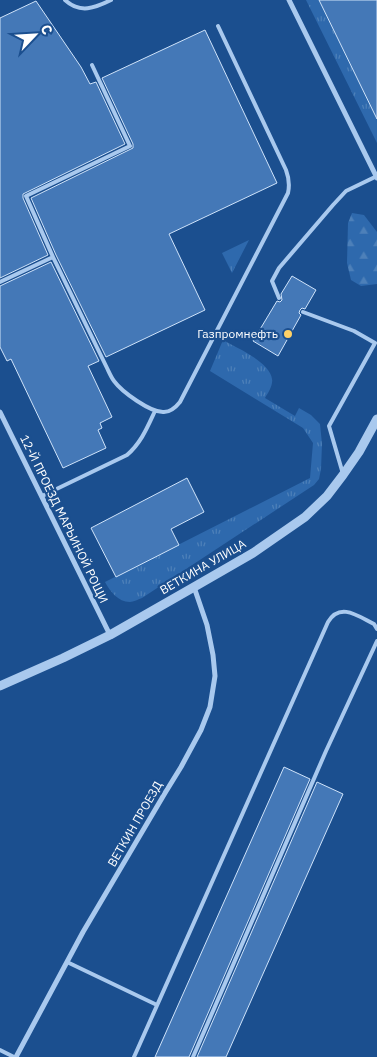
<svg xmlns="http://www.w3.org/2000/svg" width="377" height="1057" font-family="'IBM Plex Sans',sans-serif">
<style>
.grass{fill:url(#grass-tufts)}
.forest{fill:url(#forest-firs)}
.building{fill:#4478b7;stroke:#cfe3fa}
.lines{fill:none;stroke-linecap:round;stroke-linejoin:round}
.service{stroke:#a9c9ee;stroke-width:4}
.minor{stroke:#a9c9ee;stroke-width:5}
.tertiary{stroke:#a9c9ee;stroke-width:9}
.poi-dot{fill:#ffd166;stroke:#1b4f8f;stroke-width:2}
.labels{text-anchor:middle;stroke-width:4.5;stroke-linejoin:round;paint-order:stroke}
.poi-label{font-size:12px;fill:#fff;stroke:#1b4f8f;text-anchor:end}
.street-label{font-size:12px;fill:#fff;stroke:#1b4f8f}
</style>
<defs>
<pattern id="grass-tufts" width="24" height="20" patternUnits="userSpaceOnUse" patternTransform="scale(1.25)"><rect width="24" height="20" fill="#2e69ad"/><path d="M3 7l-1-3M5 7V3M7 7l1-3M15 17l-1-3M17 17v-4M19 17l1-3" fill="none" stroke="#4d80b9"/></pattern>
<pattern id="forest-firs" width="22" height="20" patternUnits="userSpaceOnUse" patternTransform="scale(1.25)"><rect width="22" height="20" fill="#2e69ad"/><path d="M5 1l3.5 6h-7zM16 11l3.5 6h-7z" fill="#4d80b9"/></pattern>
</defs>
<rect width="100%" height="100%" fill="#1b4f8f"/>
<path class="grass" d="M306,0H319L377,119V143Z
M249,240L232,273L222,253Z
M223,340C237,348 270,362 272,379C273,386 268,393 265,398L295,416L299,408L311,415L320,424L322,444L321,469L319,479L314,485L142,598C139,599 133,602 130,602C118,602 110,591 105,582L310,478L313,443L303,428L210,371Z"/>
<path class="forest" d="M352,213L364,215L377,232V284L361,286L351,280L347,263L348,223Z"/>
<path class="building" d="M319,0H377V119Z
M36,1L81,67L90,84L96,82L125,144L23,194V198L48,255L0,278V18Z
M205,30L277,183L169,234L205,310L106,357L56,255L31,198L133,148V144L102,78Z
M51,262L99,361L88,366L112,417L100,423L102,428L98,430L106,448L63,468L11,359L7,361L0,347V286Z
M292,276L316,290L305,309L302,308L300,310L299,313L301,315L278,356L253,341L277,301L280,302L282,300L281,294Z
M187,478L204,512L171,529L179,545L116,577L91,528Z
M284,767L310,779L189,1057H155Z
M317,782L343,794L226,1057H197Z"/>
<g class="lines">
<path class="service" d="M65,0C80,14 95,8 111,0
M53,257L26,196L130,146L92,65
M0,282L53,257L107,368C109,372 111,377 114,381C122,392 151,413 164,412C170,412 176,407 180,402L288,193C290,184 289,178 286,170L218,26
M279,298L272,281L279,268L333,205L346,191L377,176
M303,312L354,331L375,343L329,426L343,474
M42,496L127,455C141,443 147,428 155,411
M67,962L157,1005
M0,1050L14,1057
M134,1057L328,622C340,602 358,616 374,624L377,629
M193,1057L326,751L377,641"/>
<path class="minor" d="M289,0L377,178
M0,412L110,635
M16,1057L83,932L165,793L181,767L201,730L210,707L215,676L213,655L207,625L194,587"/>
<path class="tertiary" d="M0,686L63,658L110,635L194,587L253,553L305,517L327,496L343,475L359,452L377,419"/>
</g>
<circle class="poi-dot" cx="288" cy="334" r="5"/>
<g class="labels">
<g class="poi-label">
<text x="278" y="338">Газпромнефть</text>
</g>
<g class="street-label">
<text transform="translate(64 519) rotate(64)" y="4">12-Й ПРОЕЗД МАРЬИНОЙ РОЩИ</text>
<text transform="translate(203 567) rotate(-30)" y="4">ВЕТКИНА УЛИЦА</text>
<text transform="translate(135 824) rotate(-60)" y="4">ВЕТКИН ПРОЕЗД</text>
</g>
</g>
<g transform="translate(35 35) rotate(65)" stroke="#1b4f8f" stroke-width="4" paint-order="stroke">
<path d="M0-4L9 19L0 12L-9 19Z" fill="#ffffff"/>
<text y="-8" font-size="14" font-weight="bold" text-anchor="middle" fill="#ffffff">С</text>
</g>
</svg>
